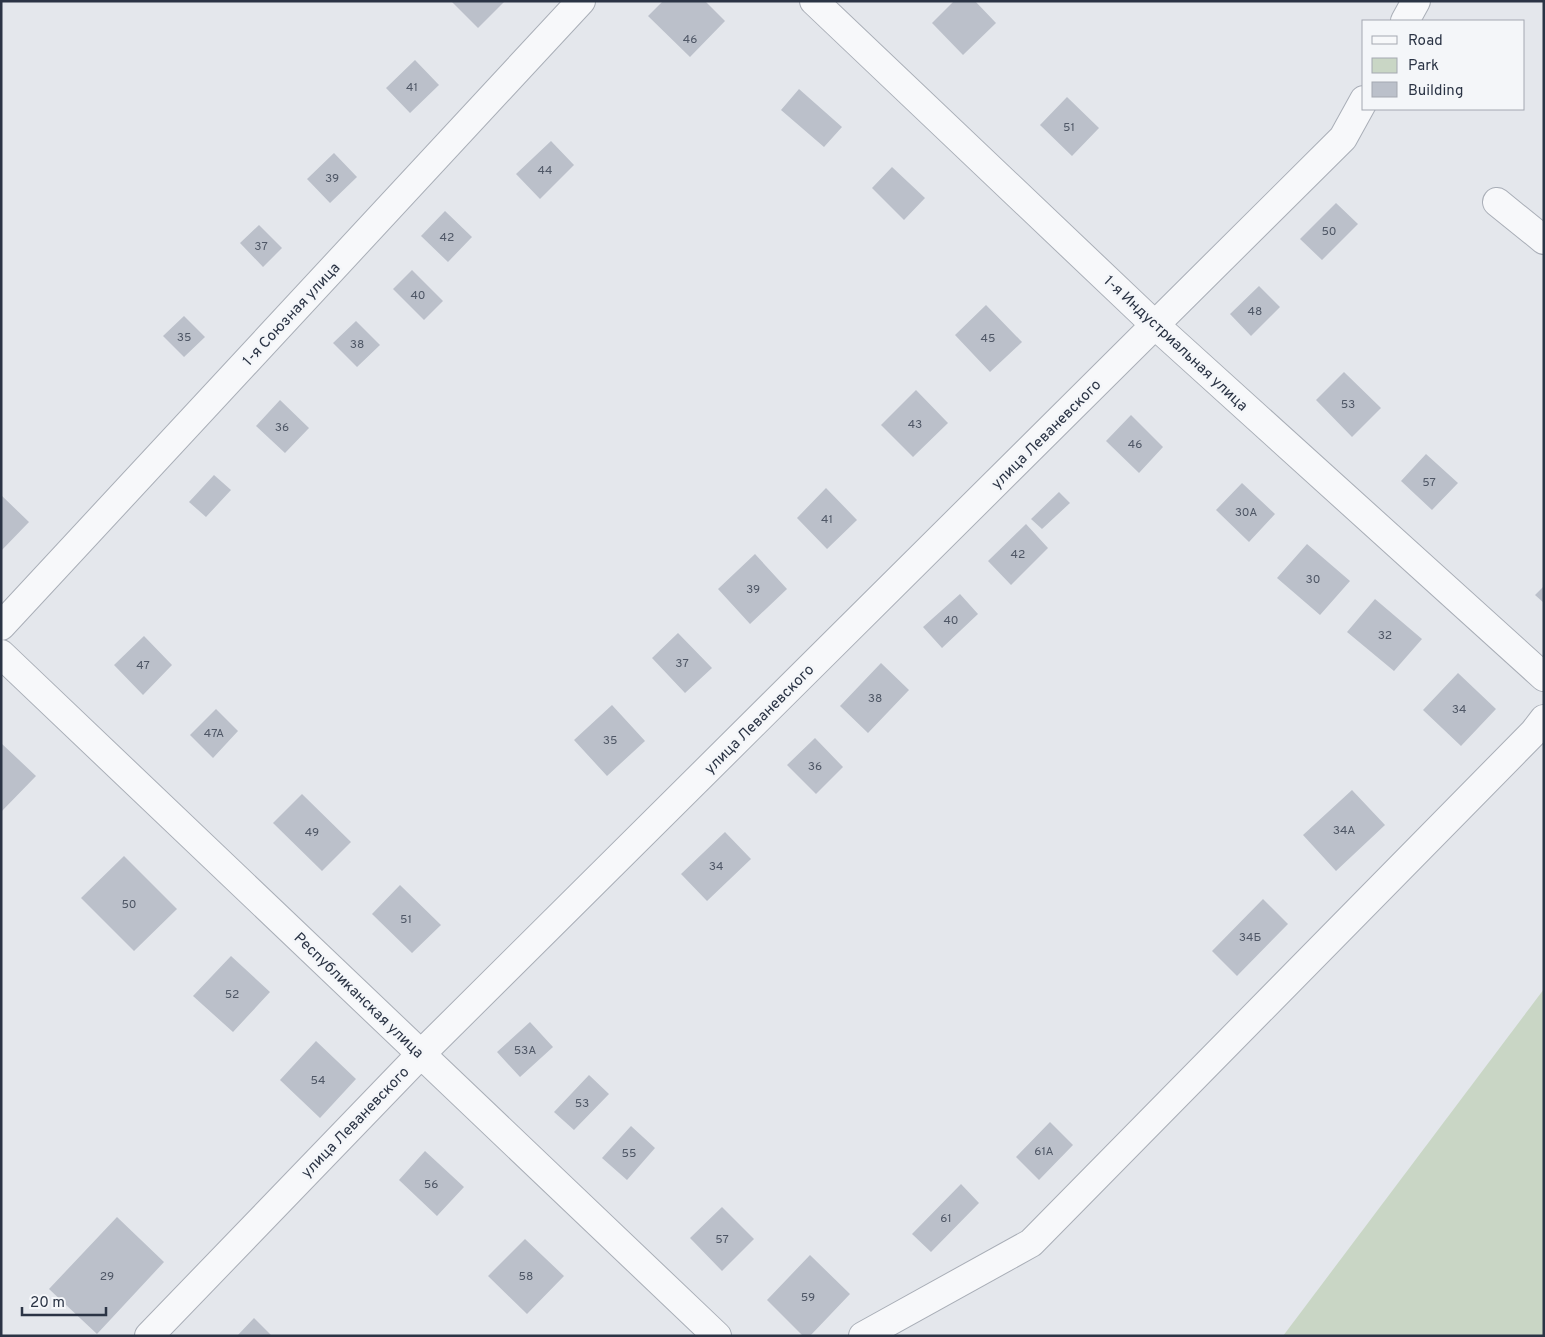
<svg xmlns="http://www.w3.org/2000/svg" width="1545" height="1337" font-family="Overpass,sans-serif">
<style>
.green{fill:#c9d6c5}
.building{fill:#bbc0ca}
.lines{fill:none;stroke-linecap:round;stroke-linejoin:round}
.minor-casing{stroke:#a9aeb7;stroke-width:30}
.minor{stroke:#f7f8fa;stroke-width:28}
.labels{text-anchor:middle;stroke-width:5;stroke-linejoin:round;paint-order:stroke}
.number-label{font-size:12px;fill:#4f5766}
.street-label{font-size:15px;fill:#2b3445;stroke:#f4f6f9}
</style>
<rect width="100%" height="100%" fill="#e4e7ec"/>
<path class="green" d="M1544,989V1336H1283Z"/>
<path class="building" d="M451,1H505L478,28Z
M663,1H705L725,21L690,57L648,16Z
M954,1H975L996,23L963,55L932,23Z
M415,60L439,85L410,113L386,88Z
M799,89L842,127L824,147L781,110Z
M1067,97L1099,128L1072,156L1040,125Z
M551,141L574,165L540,199L516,174Z
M334,153L357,177L330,203L307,179Z
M892,167L925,198L904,220L872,188Z
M1336,203L1358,224L1322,260L1300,239Z
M445,211L472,237L448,262L421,236Z
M259,225L282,248L263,267L240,243Z
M412,270L443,301L424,320L393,289Z
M1259,286L1280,307L1251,336L1230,314Z
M986,305L1022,342L990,372L955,335Z
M184,316L205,337L184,357L163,336Z
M356,321L380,345L357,367L333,343Z
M1344,372L1381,408L1352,437L1316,400Z
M916,390L948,423L913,457L881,425Z
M280,400L309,428L285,453L256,426Z
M1131,415L1163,447L1139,473L1106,441Z
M1426,454L1458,483L1432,510L1401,481Z
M214,475L231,490L206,517L189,502Z
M1242,483L1275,514L1249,542L1216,510Z
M826,488L857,520L827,549L797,518Z
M1059,492L1070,503L1042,529L1031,519Z
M1,495L29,522L1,551Z
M1026,524L1048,548L1011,585L988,561Z
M1307,544L1350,581L1320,615L1277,578Z
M755,554L787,589L750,624L718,589Z
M1544,586V603L1535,595Z
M960,594L978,614L942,648L923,627Z
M1375,599L1422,639L1394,671L1347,632Z
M678,633L712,668L685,693L652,658Z
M144,636L172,665L143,695L114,665Z
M881,663L909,690L868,733L840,706Z
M1458,673L1496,709L1461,746L1423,710Z
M612,705L645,741L607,776L574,740Z
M216,709L238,731L213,758L190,735Z
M815,738L843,767L816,794L787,765Z
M1,743L36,776L1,812Z
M1352,790L1385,825L1336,871L1303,835Z
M302,794L351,842L322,871L273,823Z
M725,832L751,859L707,901L681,874Z
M124,856L177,909L134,951L81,898Z
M400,885L441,925L412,953L372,914Z
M1263,899L1288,924L1237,976L1212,951Z
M231,956L270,992L233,1032L193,996Z
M530,1022L553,1047L520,1077L497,1052Z
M316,1041L356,1079L320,1118L280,1080Z
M589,1075L609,1094L574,1130L554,1112Z
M1050,1122L1073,1145L1039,1180L1016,1157Z
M631,1126L655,1148L627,1180L602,1158Z
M425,1151L464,1187L437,1216L399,1180Z
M961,1184L979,1203L931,1252L912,1234Z
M722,1207L754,1239L722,1271L690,1238Z
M117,1217L164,1262L97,1334L49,1289Z
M525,1239L564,1276L527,1314L488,1276Z
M810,1255L850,1294L810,1336H803L767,1300Z
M254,1318L272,1336H237Z"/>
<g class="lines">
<defs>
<path id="minor" d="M814,1L1155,325L1544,677
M1405,21L1416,1
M1497,202L1544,240
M1,626L581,1
M1,654L717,1336
M149,1336L421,1054L1343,138L1364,100
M863,1336L1031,1243L1534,732L1544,719"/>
</defs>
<use href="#minor" class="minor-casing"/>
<use href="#minor" class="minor"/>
</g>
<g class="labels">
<g class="number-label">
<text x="690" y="43">46</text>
<text x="412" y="91">41</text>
<text x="1069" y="131">51</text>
<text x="545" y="174">44</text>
<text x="332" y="182">39</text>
<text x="1329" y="235">50</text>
<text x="447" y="241">42</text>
<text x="261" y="250">37</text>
<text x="418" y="299">40</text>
<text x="1255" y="315">48</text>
<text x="184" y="341">35</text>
<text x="988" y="342">45</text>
<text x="357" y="348">38</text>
<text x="1348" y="408">53</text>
<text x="915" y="428">43</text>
<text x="282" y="431">36</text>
<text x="1135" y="448">46</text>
<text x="1429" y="486">57</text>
<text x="1246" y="516">30А</text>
<text x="827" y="523">41</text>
<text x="1018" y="558">42</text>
<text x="1313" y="583">30</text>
<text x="753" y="593">39</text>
<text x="951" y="624">40</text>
<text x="1385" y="639">32</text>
<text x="682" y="667">37</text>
<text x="143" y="669">47</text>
<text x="875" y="702">38</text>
<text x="1459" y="713">34</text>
<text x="214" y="737">47А</text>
<text x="610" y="744">35</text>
<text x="815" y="770">36</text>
<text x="1344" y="834">34А</text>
<text x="312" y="836">49</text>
<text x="716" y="870">34</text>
<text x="129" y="908">50</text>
<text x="406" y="923">51</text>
<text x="1250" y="941">34Б</text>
<text x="232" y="998">52</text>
<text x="525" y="1054">53А</text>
<text x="318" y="1084">54</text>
<text x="582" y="1107">53</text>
<text x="1044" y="1155">61А</text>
<text x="629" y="1157">55</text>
<text x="431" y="1188">56</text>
<text x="946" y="1222">61</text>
<text x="722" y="1243">57</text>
<text x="107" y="1280">29</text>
<text x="526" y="1280">58</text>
<text x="808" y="1301">59</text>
</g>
<g class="street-label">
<text transform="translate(291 314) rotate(-47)" y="5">1-я Союзная улица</text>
<text transform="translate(1176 343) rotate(43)" y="5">1-я Индустриальная улица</text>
<text transform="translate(1046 434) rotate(-45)" y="5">улица Леваневского</text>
<text transform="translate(759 719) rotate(-45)" y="5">улица Леваневского</text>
<text transform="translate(359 995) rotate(44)" y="5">Республиканская улица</text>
<text transform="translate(355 1122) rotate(-46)" y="5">улица Леваневского</text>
</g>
</g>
<rect width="1545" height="1337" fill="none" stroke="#2b3445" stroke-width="5"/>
<rect x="1362" y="20" width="162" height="90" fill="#f4f6f9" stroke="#a4a8b1"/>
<rect x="1372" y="36" width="25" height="8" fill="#f7f8fa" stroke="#a4a8b1"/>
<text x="1408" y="45" font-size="15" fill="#2b3445">Road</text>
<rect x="1372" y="58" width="25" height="15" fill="#c9d6c5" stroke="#a4a8b1"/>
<text x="1408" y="70" font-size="15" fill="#2b3445">Park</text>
<rect x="1372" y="82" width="25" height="15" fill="#bbc0ca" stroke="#a4a8b1"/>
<text x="1408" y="95" font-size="15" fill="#2b3445">Building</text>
<path d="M22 1307v8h84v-8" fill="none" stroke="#2b3445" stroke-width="2.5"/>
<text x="30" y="1307" font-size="15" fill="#2b3445" stroke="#f4f6f9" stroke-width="4" paint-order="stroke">20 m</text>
</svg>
